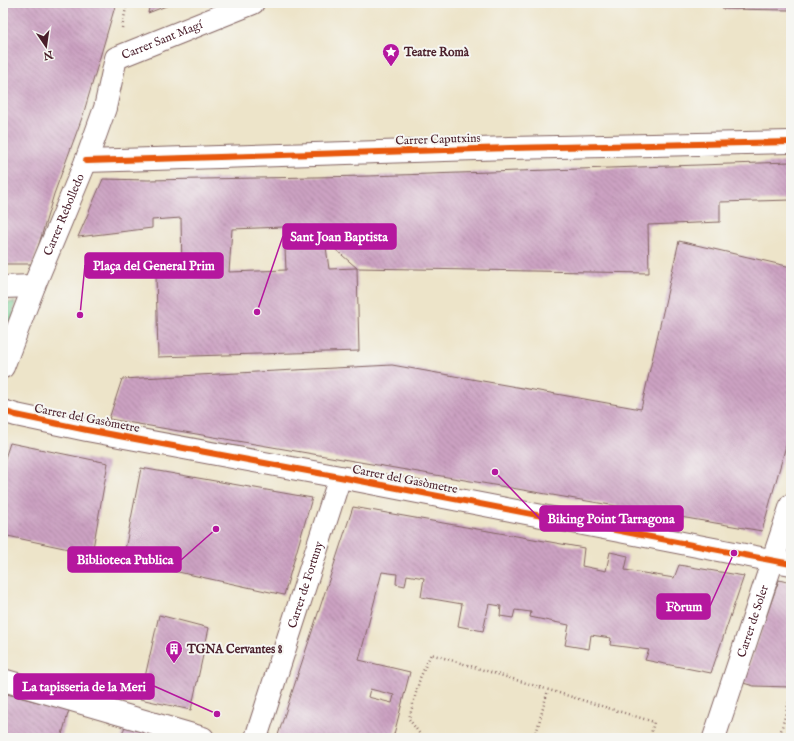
<svg xmlns="http://www.w3.org/2000/svg" width="794" height="741" font-family="'IM FELL English',serif">
<style>
.grass{fill:url(#grass-tufts);stroke:#617860}
.building{fill:url(#building-back-hatch);fill-rule:evenodd}
.lines{fill:none;stroke-linecap:round;stroke-linejoin:round}
.minor-casing{stroke:#836462;stroke-width:24}
.path{stroke:#836462;stroke-width:2.5;stroke-dasharray:1 3;stroke-linecap:butt}
.minor{stroke:#fff;stroke-width:22}
.cycleway-casing{stroke:#f6f6f2;stroke-width:8}
.cycleway{stroke:#e8590c;stroke-width:6}
.labels{text-anchor:middle;stroke-width:4;stroke-linejoin:round;paint-order:stroke}
.street-label{font-size:12px;fill:#4a1f2b;stroke:#f6f6f2}
.poi-label{font-size:12px;font-weight:bold;fill:#4a1f2b;stroke:#f6f6f2;text-anchor:start}
.leader{fill:none;stroke:#b5179e;stroke-width:1.5}
.callout-dot{fill:#b5179e;stroke:#f6f6f2;stroke-width:1.5}
.callout{fill:#b5179e;stroke:#b5179e;stroke-width:1.5}
.callout-label{font-size:13px;text-anchor:middle;font-weight:bold;fill:#fff}
</style>
<defs>
<pattern id="grass-tufts" width="24" height="20" patternUnits="userSpaceOnUse"><rect width="24" height="20" fill="#78d096"/><path d="M3 7l-1-3M5 7V3M7 7l1-3M15 17l-1-3M17 17v-4M19 17l1-3" fill="none" stroke="#69b281"/></pattern>
<pattern id="building-back-hatch" width="6" height="6" patternUnits="userSpaceOnUse"><rect width="6" height="6" fill="#cca2c2"/><path d="M-1 5l2 2M0 0l6 6M5-1l2 2" fill="none" stroke="#a8839e"/></pattern>
</defs>
<rect width="100%" height="100%" fill="#f6f6f2"/>
<filter id="ink" filterUnits="userSpaceOnUse"><feTurbulence type="fractalNoise" baseFrequency=".025" numOctaves="2"/><feDisplacementMap in="SourceGraphic" scale="8" xChannelSelector="R" yChannelSelector="G"/><feConvolveMatrix kernelMatrix="1 2 1 2 8 2 1 2 1" color-interpolation-filters="sRGB"/></filter>
<filter id="wash" filterUnits="userSpaceOnUse"><feTurbulence type="fractalNoise" baseFrequency=".012" numOctaves="4" result="noise"/><feDisplacementMap in="SourceGraphic" scale="16" xChannelSelector="R" yChannelSelector="G"/><feGaussianBlur stdDeviation="0.9" result="paint"/><feColorMatrix in="noise" values="0 0 0 0 0 0 0 0 0 0 0 0 0 0 0 0 0 1.4 0 .05"/><feComposite in="paint" operator="in"/></filter>
<g filter="url(#wash)">
<rect width="100%" height="100%" fill="#ede4c9"/>
<path class="grass" d="M15,302L13,317L3,339V303Z"/>
<g id="blocks">
<path class="building" d="M3,3H116L83,115L54,194L33,264H3Z
M150,3H174L148,13Z
M723,3H791V10L723,9Z
M790,162L791,200L720,202V222L648,225L649,273L357,268L335,249L349,244L326,247L329,269L357,268L359,351L158,357L156,274L182,273L181,218L152,220V228L78,237L103,179L148,180L369,176ZM284,227L286,270L229,272L232,229Z
M679,241L791,267V428L762,531L109,419L122,379L392,365L641,409Z
M10,443L108,463L92,554L3,535V464Z
M141,468L312,498L284,595L123,560Z
M353,507L584,548L582,566L606,571L610,552L628,556L625,570L674,578L679,565L744,576L711,673L645,660L649,650L610,645L611,638L591,635L589,649L565,645L569,625L530,617L531,612L515,610L513,618L500,616L501,606L489,604L483,631L458,626L462,604L421,597L424,578L407,575L405,586L396,584L397,574L382,572L359,660L410,672L393,738H277ZM370,689L394,695L392,703L368,697Z
M779,580L791,583V687L754,686L743,683Z
M159,615L209,628L191,710L140,699Z
M3,693L69,710L61,738H3Z
M125,726L168,738H121Z"/>
</g>
</g>
<g filter="url(#ink)">
<use href="#blocks" fill-opacity="0" stroke="#836462" stroke-width="1"/>
<g class="lines">
<defs>
<g id="minor">
<path d="M86,161L510,148L791,142"/>
<path d="M3,287L34,286"/>
<path id="s1" d="M3,367L34,286L86,161L105,108L116,58L253,3"/>
<path d="M3,411L16,415L87,430L340,477L791,564"/>
<path d="M3,680L203,738"/>
<path id="s2" d="M256,738L340,477"/>
<path id="s3" d="M714,738L791,505"/>
</g>
</defs>
<use href="#minor" class="minor-casing"/>
<path class="path" d="M122,28L127,3
M429,738L422,737L409,719L420,678L431,654L654,722L650,738
M530,738L537,730L548,690
M779,738L789,702H791"/>
<use href="#minor" class="minor"/>
<defs>
<path id="cycleway" d="M86,161L510,148L791,142
M3,411L16,415L87,430L340,477L791,564"/>
</defs>
<use href="#cycleway" class="cycleway-casing"/>
<use href="#cycleway" class="cycleway"/>
</g>
</g>
<defs>
<symbol id="sight-pin" viewBox="-11 -11 22 30"><path d="M0 17L-7.5 6A9.5 9.5 0 1 1 7.5 6Z" fill="#b5179e" stroke="#f6f6f2"/><path d="M0-6L1.8-2.2L6-1.7L2.9 1.2L3.7 5.4L0 3.3L-3.7 5.4L-2.9 1.2L-6-1.7L-1.8-2.2Z" fill="#fff"/></symbol>
<symbol id="building-pin" viewBox="-11 -11 22 30"><path d="M0 17L-7.5 6A9.5 9.5 0 1 1 7.5 6Z" fill="#b5179e" stroke="#f6f6f2"/><path d="M-4-6H4V6H1V3H-1V6H-4ZM-2.5-4.3h1.7v1.8h-1.7ZM.8-4.3h1.7v1.8H.8ZM-2.5-1h1.7V.8h-1.7ZM.8-1h1.7V.8H.8Z" fill="#fff"/></symbol>
</defs>
<g fill-rule="evenodd">
<use href="#sight-pin" x="381" y="42" width="20" height="27"/>
<use href="#building-pin" x="164" y="639" width="20" height="27"/>
</g>
<g class="labels">
<g class="street-label">
<text dy="4" stroke="none"><textPath href="#s1" startOffset="379">Carrer Sant Magí</textPath></text>
<text transform="translate(438 139) rotate(-2)" y="4">Carrer Caputxins</text>
<text dy="4" stroke="none"><textPath href="#s1" startOffset="164">Carrer Rebolledo</textPath></text>
<text transform="translate(87 418) rotate(11)" y="4">Carrer del Gasòmetre</text>
<text transform="translate(405 479) rotate(11)" y="4">Carrer del Gasòmetre</text>
<text dy="4" stroke="none"><textPath href="#s2" startOffset="161">Carrer de Fortuny</textPath></text>
<text dy="4" stroke="none"><textPath href="#s3" startOffset="123">Carrer de Soler</textPath></text>
</g>
<g class="poi-label">
<text x="404" y="56">Teatre Romà</text>
<text x="187" y="653">TGNA Cervantes 8</text>
</g>
</g>
<path class="leader" d="M257 312L283 236M80 315L85 265M495 472L540 519M216 529L181 560M734 553L710 606M217 714L154 686"/>
<g class="callout-dot">
<circle cx="257" cy="312" r="4"/>
<circle cx="80" cy="315" r="4"/>
<circle cx="495" cy="472" r="4"/>
<circle cx="216" cy="529" r="4"/>
<circle cx="734" cy="553" r="4"/>
<circle cx="217" cy="714" r="4"/>
</g>
<g class="callout">
<rect x="283" y="224" width="113" height="25" rx="4"/>
<rect x="85" y="253" width="138" height="25" rx="4"/>
<rect x="540" y="506" width="143" height="25" rx="4"/>
<rect x="68" y="547" width="113" height="25" rx="4"/>
<rect x="657" y="594" width="53" height="25" rx="4"/>
<rect x="14" y="674" width="140" height="25" rx="4"/>
</g>
<g class="callout-label">
<text x="339" y="241">Sant Joan Baptista</text>
<text x="154" y="270">Plaça del General Prim</text>
<text x="611" y="523">Biking Point Tarragona</text>
<text x="125" y="564">Biblioteca Publica</text>
<text x="684" y="611">Fòrum</text>
<text x="84" y="691">La tapisseria de la Meri</text>
</g>
<rect width="794" height="741" fill="none" stroke="#f6f6f2" stroke-width="16"/>
<g transform="translate(46 46) rotate(167)" stroke="#f6f6f2" stroke-width="3" paint-order="stroke">
<path d="M0-3L7 15L0 10L-7 15Z" fill="#4a1f2b"/>
<text y="-6" font-size="11" font-weight="bold" text-anchor="middle" fill="#4a1f2b">N</text>
</g>
</svg>
